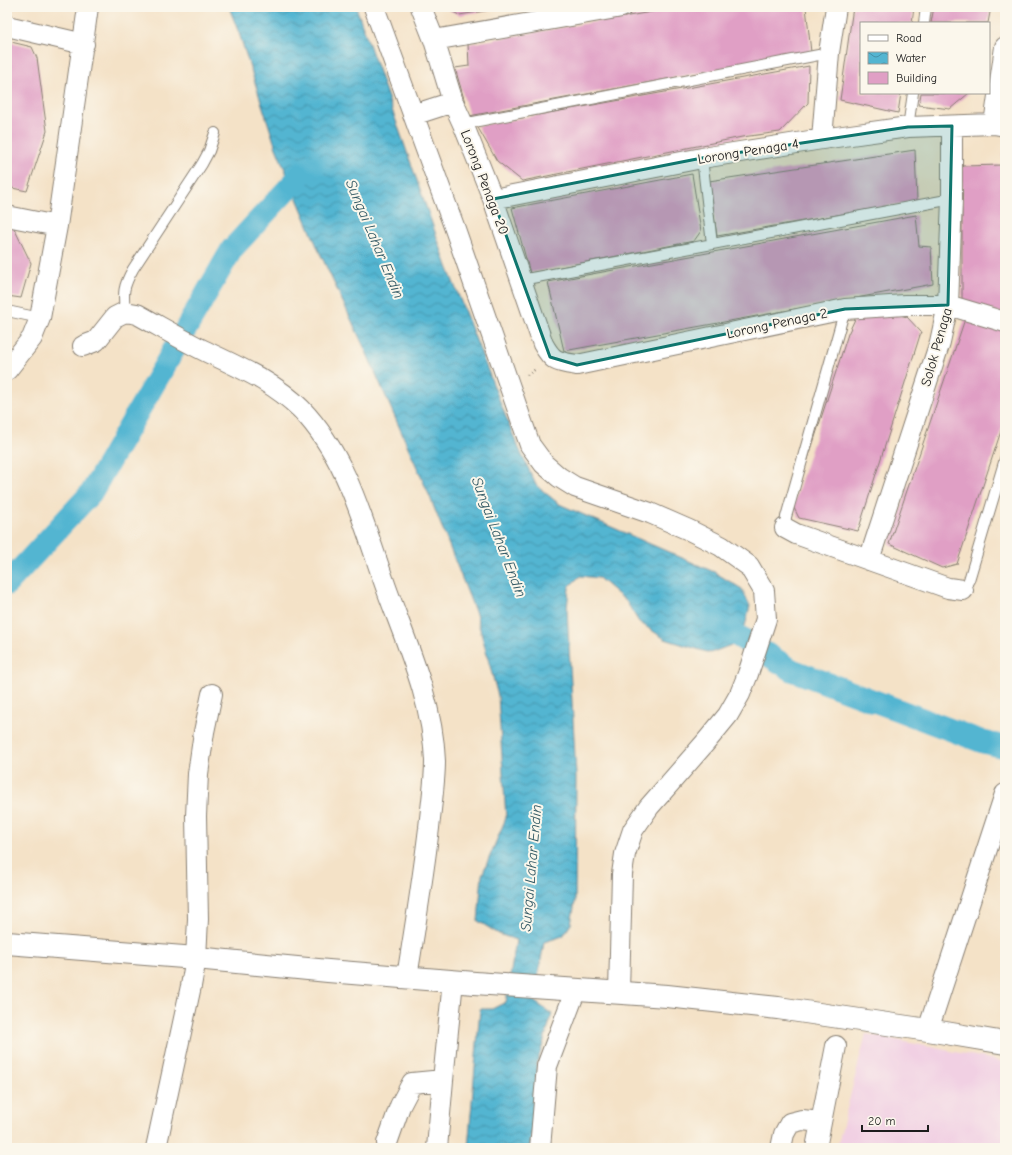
<svg xmlns="http://www.w3.org/2000/svg" width="1012" height="1155" font-family="'Comic Neue',sans-serif">
<style>
.built{fill:#f1d0e3}
.water{fill:url(#water-waves);stroke:#386876}
.lines{fill:none;stroke-linecap:round;stroke-linejoin:round}
.canal{stroke:#53b5d1;stroke-width:23}
.building{fill:#e09fc5}
.service-casing{stroke:#887f72;stroke-width:12}
.minor-casing{stroke:#887f72;stroke-width:22}
.tertiary-casing{stroke:#887f72;stroke-width:24}
.path{stroke:#887f72;stroke-width:2.5;stroke-dasharray:1 3;stroke-linecap:butt}
.service{stroke:#fff;stroke-width:10}
.minor{stroke:#fff;stroke-width:20}
.tertiary{stroke:#fff;stroke-width:22}
.marked{fill:#0f766e;fill-opacity:0.2;stroke:#0f766e;stroke-width:3;stroke-linejoin:round}
.labels{text-anchor:middle;stroke-width:4;stroke-linejoin:round;paint-order:stroke}
.street-label{font-size:14px;fill:#1c1c1c;stroke:#fbf7ec}
.water-label{font-size:15px;font-style:italic;fill:#325964;stroke:#fbf7ec}
</style>
<defs>
<pattern id="water-waves" width="16" height="10" patternUnits="userSpaceOnUse"><rect width="16" height="10" fill="#53b5d1"/><path d="M0 5q4-4 8 0t8 0" fill="none" stroke="#4492a9"/></pattern>
</defs>
<rect width="100%" height="100%" fill="#fbf7ec"/>
<filter id="ink" filterUnits="userSpaceOnUse"><feTurbulence type="fractalNoise" baseFrequency=".025" numOctaves="2"/><feDisplacementMap in="SourceGraphic" scale="8" xChannelSelector="R" yChannelSelector="G"/><feConvolveMatrix kernelMatrix="1 2 1 2 8 2 1 2 1" color-interpolation-filters="sRGB"/></filter>
<filter id="wash" filterUnits="userSpaceOnUse"><feTurbulence type="fractalNoise" baseFrequency=".012" numOctaves="4" result="noise"/><feDisplacementMap in="SourceGraphic" scale="16" xChannelSelector="R" yChannelSelector="G"/><feGaussianBlur stdDeviation="0.9" result="paint"/><feColorMatrix in="noise" values="0 0 0 0 0 0 0 0 0 0 0 0 0 0 0 0 0 1.4 0 .05"/><feComposite in="paint" operator="in"/></filter>
<g filter="url(#wash)">
<rect width="100%" height="100%" fill="#f4e2c7"/>
<path class="built" d="M866,1034L1005,1062V1148H837Z"/>
<path class="water" d="M229,7H356L447,266L515,440L536,485L559,504L714,572L742,589L750,606L745,626L731,645L710,653L665,639L639,622L626,601L599,578L580,576L569,587L567,610L576,775L575,902L571,924L563,936L544,942L534,1001L552,1014L537,1064L531,1148H468L480,1009H492L506,1002L516,940L499,934L478,921L482,875L506,818L498,696L476,614L430,497L364,347L319,251L276,148L240,36Z"/>
<g class="lines">
<path class="canal" d="M7,584L91,493L232,249L308,167L315,166
M711,619L792,670L983,742L1005,747"/>
</g>
<g id="blocks">
<path class="building" d="M443,7H504V8L459,15Z
M680,7H806L811,52L469,116L455,68L469,66L468,44Z
M853,7H914L912,23H861V93H901L898,113L840,100Z
M934,7H991L988,23H931Z
M7,41L32,47L37,58L47,131L27,191L7,187Z
M809,66L808,103L780,132L742,137L522,181L497,161L477,126Z
M921,93H969L950,109L919,105Z
M915,150L917,201L717,236L709,181Z
M1002,153H1005V315L962,301V166L1003,165Z
M692,174L701,231L694,241L530,273L512,208Z
M916,215L919,246L931,247L933,284L564,351L548,282Z
M7,223L12,224L31,263L21,298L7,296Z
M886,311L907,317L921,332L858,531L799,518L793,506L848,334L856,317Z
M966,316L1005,329V419L957,564L942,568L889,544Z"/>
</g>
</g>
<g filter="url(#ink)">
<use href="#blocks" fill-opacity="0" stroke="#887f72" stroke-width="1"/>
<g class="lines">
<defs>
<path id="service" d="M924,23L926,7
M463,124L829,53
M908,127L913,93
M702,158L712,244
M521,280L952,199
M7,311L40,318
M125,312C123,292 123,287 133,269L202,164L209,151L215,133
M785,528L786,517L845,309
M963,590L969,580L1005,459"/>
<path id="minor" d="M374,7L455,229L530,445L544,464L559,477L575,487L650,513L689,530L721,546L749,566L764,591L766,619L748,674L740,694L728,715L705,743L649,807L633,830L625,854L622,874L619,992
M421,7L434,40L453,102L463,124L493,199L543,344C553,362 557,362 577,365L845,309L905,305H948L1005,322
M7,26L84,44
M434,40L622,7
M413,115L453,102
M994,124L1005,47
M822,139L829,53L836,7
M493,199L702,158L822,139L908,127L994,124L1005,126
M7,216L57,226
M83,346L96,341L115,317L125,312L137,314C159,326 181,339 203,350C238,367 273,381 301,409C349,459 364,527 387,590C407,645 433,702 435,761C435,783 431,806 429,828C423,878 415,928 407,977
M7,370L32,338L40,318L57,226L88,7
M785,528L796,534L948,588L963,590
M869,560L940,342L948,305L952,199V126
M928,1030L1005,794
M387,1143L400,1106L412,1083L443,1080
M156,1148L191,986L196,958L198,919L196,816L198,774L204,732L212,694
M437,1148L443,1080L453,981
M540,1148L547,1066L576,989
M781,1148L784,1134L790,1123L802,1120L821,1122
M816,1148L836,1046"/>
<path id="tertiary" d="M7,943L196,958L328,971L475,983L667,996L778,1008L928,1030L1005,1043"/>
</defs>
<use href="#service" class="service-casing"/>
<use href="#minor" class="minor-casing"/>
<use href="#tertiary" class="tertiary-casing"/>
<path class="path" d="M527,375L536,369"/>
<use href="#service" class="service"/>
<use href="#minor" class="minor"/>
<use href="#tertiary" class="tertiary"/>
</g>
</g>
<path class="marked" d="M952,126L948,305L845,309L577,365L550,357L493,199L702,158L908,127Z"/>
<g class="labels">
<g class="street-label">
<text transform="translate(748 151) rotate(-9)" y="5">Lorong Penaga 4</text>
<text transform="translate(485 182) rotate(69)" y="5">Lorong Penaga 20</text>
<text transform="translate(777 323) rotate(-12)" y="5">Lorong Penaga 2</text>
<text transform="translate(936 347) rotate(-74)" y="5">Solok Penaga</text>
</g>
<g class="water-label">
<text transform="translate(375 239) rotate(67)" y="5">Sungai Lahar Endin</text>
<text transform="translate(499 537) rotate(69)" y="5">Sungai Lahar Endin</text>
<text transform="translate(531 868) rotate(-85)" y="5">Sungai Lahar Endin</text>
</g>
</g>
<rect width="1012" height="1155" fill="none" stroke="#fbf7ec" stroke-width="24"/>
<rect x="860" y="22" width="130" height="72" fill="#fbf7ec" stroke="#a29f99"/>
<rect x="868" y="35" width="20" height="6" fill="#ffffff" stroke="#a29f99"/>
<text x="896" y="42" font-size="12" fill="#1c1c1c">Road</text>
<rect x="868" y="52" width="20" height="12" fill="url(#water-waves)" stroke="#a29f99"/>
<text x="896" y="62" font-size="12" fill="#1c1c1c">Water</text>
<rect x="868" y="72" width="20" height="12" fill="#e09fc5" stroke="#a29f99"/>
<text x="896" y="82" font-size="12" fill="#1c1c1c">Building</text>
<path d="M862 1125v6h66v-6" fill="none" stroke="#1c1c1c" stroke-width="2"/>
<text x="868" y="1125" font-size="12" fill="#1c1c1c" stroke="#fbf7ec" stroke-width="3" paint-order="stroke">20 m</text>
</svg>
